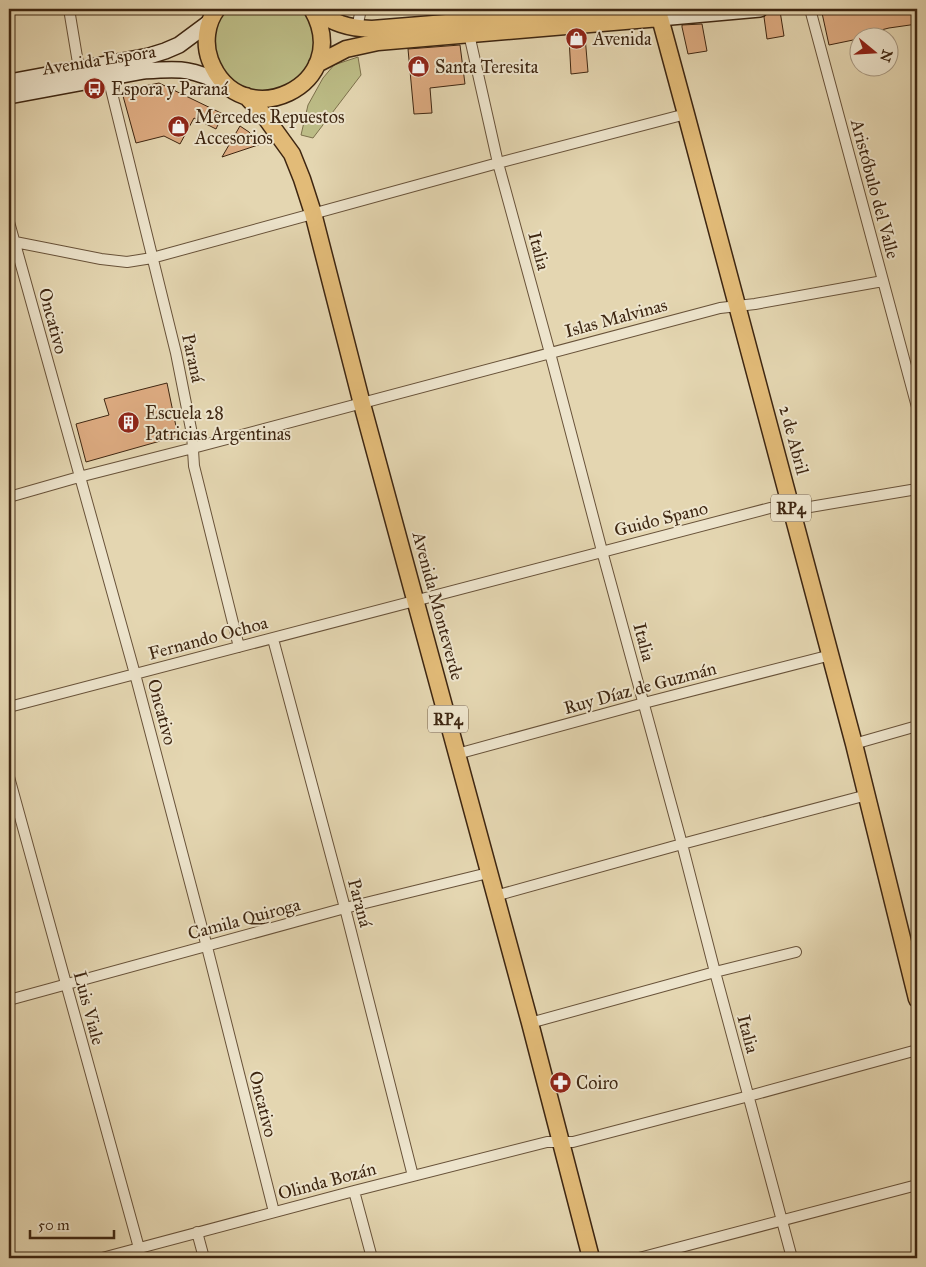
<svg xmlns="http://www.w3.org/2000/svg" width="926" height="1267" font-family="'IM FELL Great Primer',serif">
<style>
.green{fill:#bcbc86;stroke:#7d714c}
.building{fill:#ddab81;stroke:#3e2611}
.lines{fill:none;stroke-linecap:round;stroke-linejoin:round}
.minor-casing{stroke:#685239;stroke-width:12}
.secondary-casing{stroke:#3e2611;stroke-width:18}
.primary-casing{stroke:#3e2611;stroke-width:19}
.minor{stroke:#ede4cc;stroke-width:10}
.secondary{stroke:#ede4cc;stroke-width:15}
.primary{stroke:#e2bb78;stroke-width:16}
.labels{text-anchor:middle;stroke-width:4;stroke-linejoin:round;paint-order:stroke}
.shield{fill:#ede4cc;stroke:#725f49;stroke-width:1}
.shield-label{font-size:16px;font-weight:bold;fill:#3e2611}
.poi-label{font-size:18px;fill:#3e2611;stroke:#ede4cc;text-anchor:start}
.street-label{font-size:18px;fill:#3e2611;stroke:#ede4cc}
</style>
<rect width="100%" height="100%" fill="#e4d6b1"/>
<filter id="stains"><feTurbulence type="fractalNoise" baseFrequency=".004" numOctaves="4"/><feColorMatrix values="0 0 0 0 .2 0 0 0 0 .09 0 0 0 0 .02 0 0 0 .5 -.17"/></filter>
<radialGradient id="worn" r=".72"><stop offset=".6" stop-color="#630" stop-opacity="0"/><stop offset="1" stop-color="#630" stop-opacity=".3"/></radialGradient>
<path class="green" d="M223,9H306L315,24V58L296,85L264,95L232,85L213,57L215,22Z
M358,57L361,75L313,138L301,135L308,105L323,78L334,65Z"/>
<path class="building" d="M842,9H917V24L889,28L861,35V38H858V39L829,45L822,13Z
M780,11L784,36L767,39L764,17L768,13Z
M702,24L707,51L688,54L682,27V25Z
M585,36L588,72L571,74L569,38Z
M460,45L465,84L430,88L432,113L414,114L408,49Z
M159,83L223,114L216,129L194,118L180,144L164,136L136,143L123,96L126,90Z
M240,126L249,132L261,144L222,157Z
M167,383L178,436L86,462L76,424L109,415L104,399Z"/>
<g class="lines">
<defs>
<path id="minor" d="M69,9L79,69
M810,9L917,407
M357,28L361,9
M469,34L498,163L550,353L602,551L682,844L715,972L792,1258
M108,77L176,353L192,434L194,466L239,647
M9,222L135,674L207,947L274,1212
M10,241L101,259L127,262L152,258L498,163L686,114
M9,497L79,477L193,448L720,308L755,304L883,281
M273,639L345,908L413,1176
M9,707L770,508L810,507L917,489
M854,744L917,726
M457,754L644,703L831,655
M9,777L139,1248
M495,896L682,844L867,795
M9,1000L345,908L488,873
M530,1023L715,972L796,952
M354,1191L372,1258
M197,1232L204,1258
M102,1258L354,1191L547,1142H573L749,1096L917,1050
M639,1258L917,1185"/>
<path id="secondary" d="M660,18L760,9
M9,82L149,56L165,51L179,45L210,22
M9,96L144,71C157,70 169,69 181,70C196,71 210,78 224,83"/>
<path id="primary" d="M217,9C206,23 204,44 210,60C240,139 356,85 312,9
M658,9L660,18L686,114L854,744L917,999
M313,10C335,23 346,28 372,29L618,9
M317,64L346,49L378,42L660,18
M246,96L263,114L292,154L302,179L313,213L362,404L530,1023L591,1258"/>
</defs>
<use href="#minor" class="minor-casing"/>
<use href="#secondary" class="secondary-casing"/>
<use href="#primary" class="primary-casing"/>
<use href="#minor" class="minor"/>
<use href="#secondary" class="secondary"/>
<use href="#primary" class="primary"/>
</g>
<defs>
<symbol id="shop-disc" viewBox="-11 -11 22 22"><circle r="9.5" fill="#8f2418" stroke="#ede4cc"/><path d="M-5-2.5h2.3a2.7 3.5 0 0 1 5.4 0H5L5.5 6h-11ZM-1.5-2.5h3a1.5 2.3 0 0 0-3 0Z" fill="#fff"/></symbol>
<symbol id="bus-disc" viewBox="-11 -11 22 22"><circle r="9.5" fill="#8f2418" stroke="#ede4cc"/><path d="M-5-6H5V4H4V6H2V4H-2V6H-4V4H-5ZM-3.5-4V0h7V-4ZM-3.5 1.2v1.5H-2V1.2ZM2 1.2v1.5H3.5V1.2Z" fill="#fff"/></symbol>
<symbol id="building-disc" viewBox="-11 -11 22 22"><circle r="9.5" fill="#8f2418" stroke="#ede4cc"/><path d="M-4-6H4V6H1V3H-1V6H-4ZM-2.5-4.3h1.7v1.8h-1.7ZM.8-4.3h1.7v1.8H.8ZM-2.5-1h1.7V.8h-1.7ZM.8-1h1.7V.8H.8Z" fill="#fff"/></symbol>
<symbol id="pharmacy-disc" viewBox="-11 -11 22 22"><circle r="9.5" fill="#8f2418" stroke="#ede4cc"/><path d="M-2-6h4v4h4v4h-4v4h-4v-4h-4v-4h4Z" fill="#fff"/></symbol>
</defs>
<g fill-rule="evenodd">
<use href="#shop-disc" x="564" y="26" width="25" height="25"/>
<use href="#shop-disc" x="406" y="54" width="25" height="25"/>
<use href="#bus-disc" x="82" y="76" width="25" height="25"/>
<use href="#shop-disc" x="166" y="114" width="25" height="25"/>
<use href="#building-disc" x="116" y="410" width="25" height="25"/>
<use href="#pharmacy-disc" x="548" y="1070" width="25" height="25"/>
</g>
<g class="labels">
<g class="shield">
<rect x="771" y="494.5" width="40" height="27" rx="4"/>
<rect x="428" y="705.5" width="40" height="27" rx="4"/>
</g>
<g class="shield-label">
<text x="791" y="514">RP4</text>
<text x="448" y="725">RP4</text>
</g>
<g class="poi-label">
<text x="593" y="45">Avenida</text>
<text x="435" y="73">Santa Teresita</text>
<text x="111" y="95">Espora y Paraná</text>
<text x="195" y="123">Mercedes Repuestos<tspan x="195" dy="21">Accesorios</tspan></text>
<text x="145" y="419">Escuela 28<tspan x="145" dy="21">Patricias Argentinas</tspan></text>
<text x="576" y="1089">Coiro</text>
</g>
<g class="street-label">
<text transform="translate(99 60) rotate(-9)" y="6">Avenida Espora</text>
<text transform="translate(875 189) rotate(75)" y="6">Aristóbulo del Valle</text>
<text transform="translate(539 251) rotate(75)" y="6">Italia</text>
<text transform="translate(616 318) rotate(-15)" y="6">Islas Malvinas</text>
<text transform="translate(53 321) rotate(75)" y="6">Oncativo</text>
<text transform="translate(193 358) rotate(78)" y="6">Paraná</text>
<text transform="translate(794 440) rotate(75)" y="6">2 de Abril</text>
<text transform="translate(661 519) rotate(-14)" y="6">Guido Spano</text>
<text transform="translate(438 606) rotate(75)" y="6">Avenida Monteverde</text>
<text transform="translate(208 638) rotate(-15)" y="6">Fernando Ochoa</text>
<text transform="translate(644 642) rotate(75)" y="6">Italia</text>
<text transform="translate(640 688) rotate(-15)" y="6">Ruy Díaz de Guzmán</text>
<text transform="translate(162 712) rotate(75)" y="6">Oncativo</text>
<text transform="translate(360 903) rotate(75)" y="6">Paraná</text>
<text transform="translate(244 919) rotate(-15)" y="6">Camila Quiroga</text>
<text transform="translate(89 1008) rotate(75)" y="6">Luis Viale</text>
<text transform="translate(748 1034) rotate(75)" y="6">Italia</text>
<text transform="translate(263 1104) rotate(76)" y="6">Oncativo</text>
<text transform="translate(327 1181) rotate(-15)" y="6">Olinda Bozán</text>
</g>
</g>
<rect width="926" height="1267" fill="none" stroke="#e4d6b1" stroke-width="30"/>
<rect x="10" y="10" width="906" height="1247" fill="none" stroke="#3e2611" stroke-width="2.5"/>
<rect x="15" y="15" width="896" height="1237" fill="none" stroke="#3e2611"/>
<g transform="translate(874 52) rotate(108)"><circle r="24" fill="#ede4cc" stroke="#a79881"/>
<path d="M0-4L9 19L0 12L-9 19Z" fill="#8f2418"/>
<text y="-8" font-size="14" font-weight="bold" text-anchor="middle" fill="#3e2611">N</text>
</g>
<path d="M30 1230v8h84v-8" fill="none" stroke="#3e2611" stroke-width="2.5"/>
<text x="38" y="1230" font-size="15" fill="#3e2611" stroke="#ede4cc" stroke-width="4" paint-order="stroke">50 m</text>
<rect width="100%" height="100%" filter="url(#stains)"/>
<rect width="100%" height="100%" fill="url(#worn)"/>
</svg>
